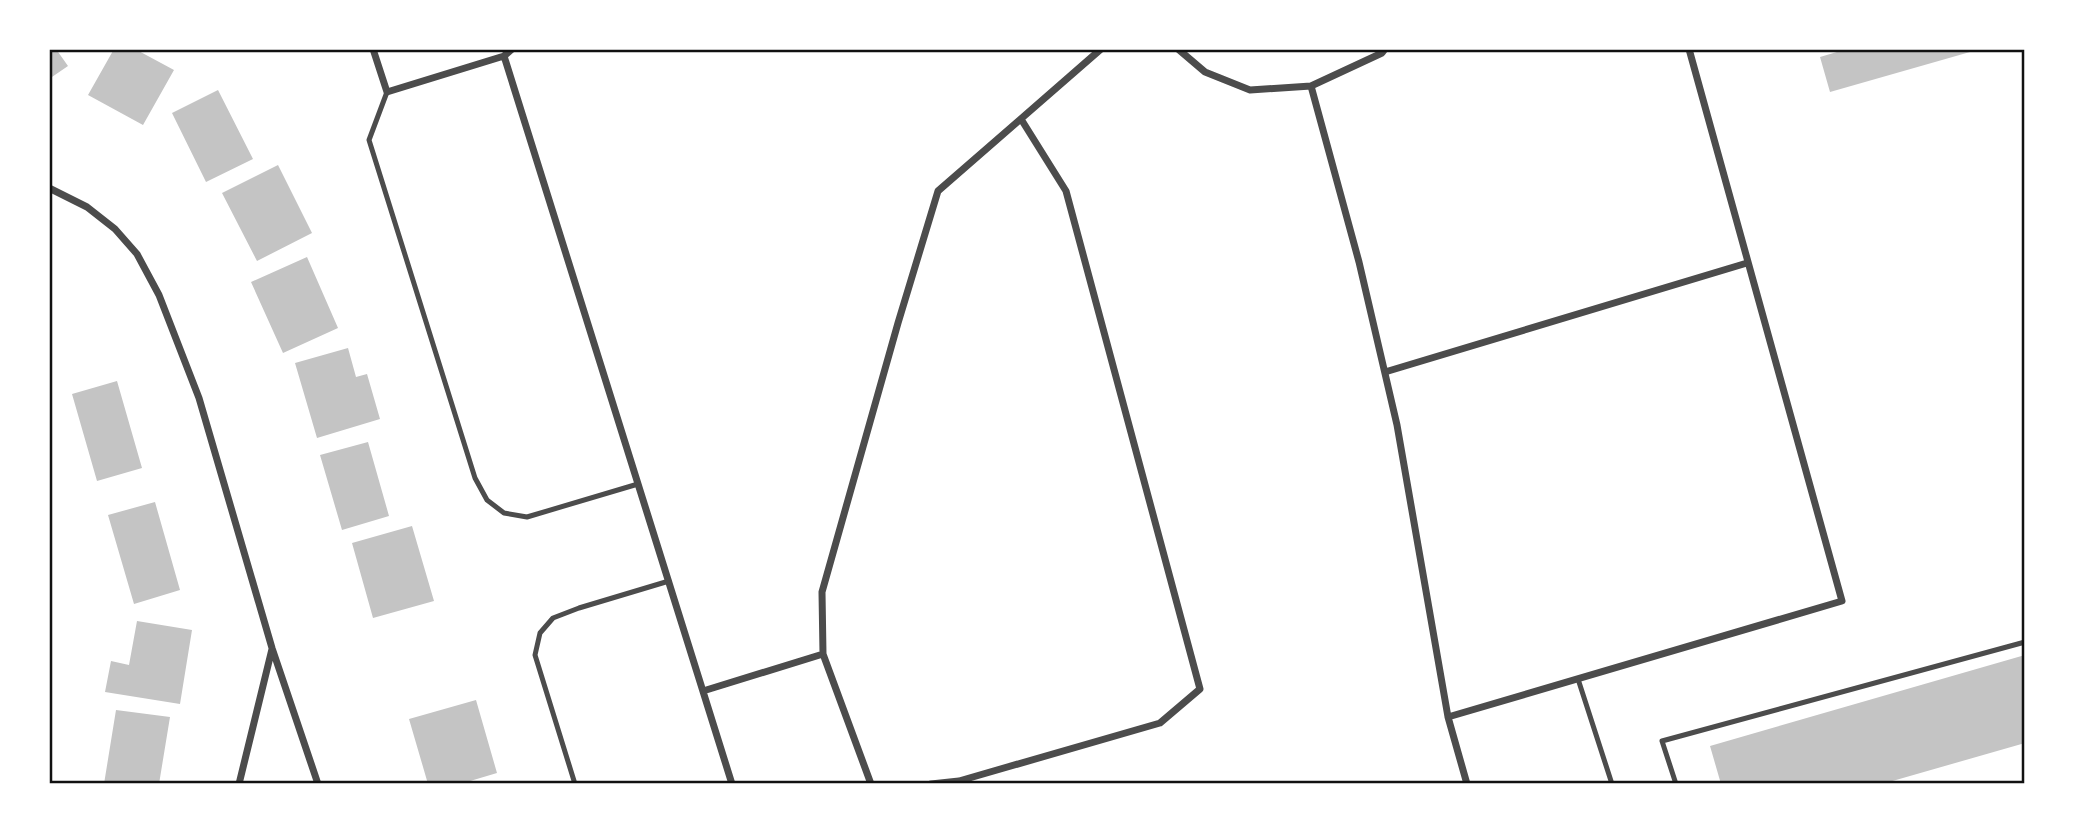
<svg xmlns="http://www.w3.org/2000/svg" width="2074" height="833" font-family="Arial,sans-serif">
<style>
.building{fill:#c4c4c4}
.lines{fill:none;stroke-linecap:round;stroke-linejoin:round}
.service{stroke:#4c4c4c;stroke-width:5}
.minor{stroke:#4c4c4c;stroke-width:7}
.neatline{fill:none;stroke:#111;stroke-width:2.5}
</style>
<rect width="100%" height="100%" fill="#fff"/>
<path class="building" d="M49,49H56L68,66L49,79Z
M114,49H135L174,70L143,125L88,95Z
M1847,49H1977V50L1830,92L1820,57Z
M218,90L253,159L206,182L172,113Z
M278,165L312,233L257,261L222,193Z
M307,257L338,328L283,353L251,282Z
M348,348L356,377L367,374L380,419L317,438L295,363Z
M117,381L142,468L97,481L72,394Z
M368,442L389,516L342,530L320,455Z
M155,502L180,590L134,604L108,515Z
M412,526L434,601L373,618L352,543Z
M137,621L192,630L180,704L105,692L111,661L129,665Z
M2025,655V743L1882,784H1721L1710,746Z
M476,700L497,773L460,784H428L409,719Z
M116,710L170,717L159,784H104Z"/>
<g class="lines">
<path class="service" d="M387,92L369,140L475,478L487,500L504,513L527,517L638,484
M1578,679L1612,784
M575,784L535,655L540,633L553,618L579,608L669,581
M1676,784L1662,741L2025,642"/>
<path class="minor" d="M373,49L387,92L504,56
M512,49L504,56L732,784
M1178,49L1205,72L1250,90L1311,86L1382,53L1385,49
M1311,86L1359,262L1397,425L1448,717L1467,784
M49,188L87,207L115,229L137,254L159,295L199,398L272,648L318,784
M1385,372L1747,263
M703,691L823,654
M1448,717L1842,601L1689,49
M239,784L272,649
M871,784L823,654L822,592L898,323L938,191L1101,49
M931,784L959,781L1160,723L1200,689L1066,191L1021,119"/>
</g>
<rect width="2074" height="833" fill="none" stroke="#ffffff" stroke-width="102"/>
<rect x="51" y="51" width="1972" height="731" class="neatline"/>
</svg>
